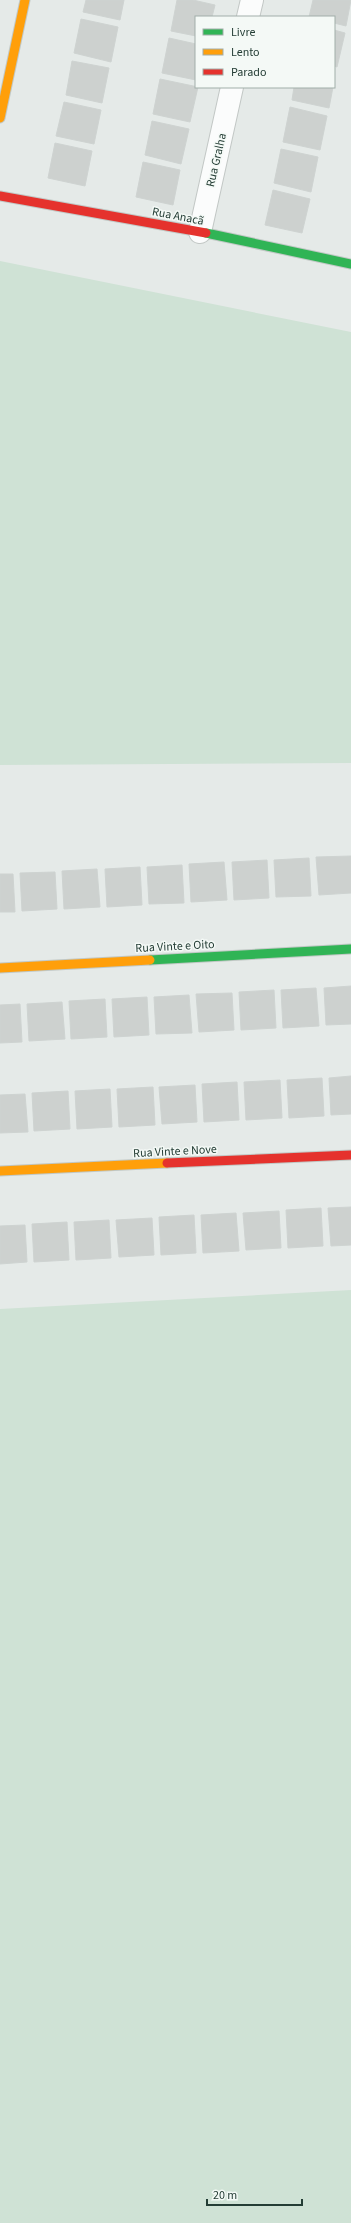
<svg xmlns="http://www.w3.org/2000/svg" width="351" height="2223" font-family="'Source Sans 3',sans-serif">
<style>
.green{fill:#cfe2d5}
.building{fill:#cdd1cf;stroke:#ced3d1}
.lines{fill:none;stroke-linecap:round;stroke-linejoin:round}
.street-casing{stroke:#c2c7c5;stroke-width:24}
.fast-casing{stroke:#c1c8c5;stroke-width:11}
.slow-casing{stroke:#c1c8c5;stroke-width:11}
.jam-casing{stroke:#c1c8c5;stroke-width:11}
.street{stroke:#fbfcfc;stroke-width:22}
.fast{stroke:#30b455;stroke-width:9}
.slow{stroke:#ff9f0a;stroke-width:9}
.jam{stroke:#e5322d;stroke-width:9}
.labels{text-anchor:middle;stroke-width:3;stroke-linejoin:round;paint-order:stroke}
.street-label{font-size:12px;fill:#243d35;stroke:#f4f9f6}
</style>
<rect width="100%" height="100%" fill="#e5eae8"/>
<path class="green" d="M0,261L351,332V763L0,765Z
M351,1290V2223H0V1309Z"/>
<path class="building" d="M86,0H124L120,20L83,12Z
M177,0H193L215,5L212,17H196V36L171,31Z
M313,0H351L346,26L334,23V17H309Z
M81,19L118,27L111,62L74,53Z
M334,30L345,33L337,67L334,66Z
M169,38L196,44V80L162,73Z
M72,61L109,68L102,103L66,95Z
M160,79L198,87L190,122L153,114Z
M294,87H333L329,108L292,100Z
M64,102L101,110L94,144L56,136Z
M290,107L327,116L320,150L283,142Z
M152,121L189,129L181,164L145,155Z
M55,143L92,151L85,186L48,178Z
M281,149L318,157L311,192L274,183Z
M143,162L180,170L173,205L136,197Z
M273,190L310,199L302,233L265,225Z
M351,856V893L319,895L316,857Z
M309,858L311,896L276,897L274,860Z
M267,860L269,898L234,900L232,862Z
M224,862L227,900L191,902L189,864Z
M182,865L184,903L149,904L147,867Z
M140,867L142,905L107,907L105,869Z
M97,869L100,907L64,909L62,871Z
M55,872L57,909L22,911L20,873Z
M0,874H13L15,912H0Z
M351,986V1024L326,1025L324,988Z
M316,988L319,1026L283,1028L281,990Z
M274,990L276,1028L241,1030L239,992Z
M232,993L234,1030L199,1032L196,994Z
M189,995L192,1033L156,1034L154,997Z
M147,997L149,1035L114,1037L112,999Z
M105,999L107,1037L71,1039L69,1001Z
M62,1002L65,1039L29,1041L27,1004Z
M20,1004L22,1042L0,1043V1005Z
M351,1076V1114L331,1115L329,1078Z
M322,1078L324,1116L289,1118L287,1080Z
M280,1080L282,1118L246,1120L244,1082Z
M237,1082L239,1120L204,1122L202,1084Z
M195,1085L197,1122L162,1124L159,1087Z
M153,1087L155,1125L119,1127L117,1089Z
M110,1089L112,1127L77,1129L75,1091Z
M68,1091L70,1129L34,1131L32,1093Z
M25,1094L28,1132L0,1133V1095Z
M351,1207V1245L331,1246L328,1208Z
M321,1208L323,1246L288,1248L286,1210Z
M279,1211L281,1248L246,1250L243,1213Z
M236,1213L239,1251L203,1253L201,1215Z
M194,1215L196,1253L161,1255L159,1217Z
M152,1218L154,1255L119,1257L116,1220Z
M109,1220L111,1258L76,1260L74,1222Z
M67,1222L69,1260L34,1262L32,1224Z
M25,1225L27,1262L0,1264V1226Z"/>
<g class="lines">
<defs>
<path id="street" d="M248,17L252,0
M200,232L232,87"/>
<path id="fast" d="M206,233L351,264
M150,960L351,949"/>
<path id="slow" d="M0,118L25,0
M0,968L150,960
M0,1171L167,1163"/>
<path id="jam" d="M0,196L206,233
M167,1163L351,1155"/>
</defs>
<use href="#street" class="street-casing"/>
<use href="#fast" class="fast-casing"/>
<use href="#slow" class="slow-casing"/>
<use href="#jam" class="jam-casing"/>
<use href="#street" class="street"/>
<use href="#fast" class="fast"/>
<use href="#slow" class="slow"/>
<use href="#jam" class="jam"/>
</g>
<g class="labels">
<g class="street-label">
<text transform="translate(216 160) rotate(-77)" y="4">Rua Gralha</text>
<text transform="translate(178 216) rotate(11)" y="4">Rua Anacã</text>
<text transform="translate(175 946) rotate(-3)" y="4">Rua Vinte e Oito</text>
<text transform="translate(175 1151) rotate(-3)" y="4">Rua Vinte e Nove</text>
</g>
</g>
<rect x="195" y="16" width="140" height="72" fill="#f4f9f6" stroke="#a1aea9"/>
<rect x="203" y="29" width="20" height="6" fill="#30b455" stroke="#a1aea9"/>
<text x="231" y="36" font-size="12" fill="#243d35">Livre</text>
<rect x="203" y="49" width="20" height="6" fill="#ff9f0a" stroke="#a1aea9"/>
<text x="231" y="56" font-size="12" fill="#243d35">Lento</text>
<rect x="203" y="69" width="20" height="6" fill="#e5322d" stroke="#a1aea9"/>
<text x="231" y="76" font-size="12" fill="#243d35">Parado</text>
<path d="M207 2199v6h95v-6" fill="none" stroke="#243d35" stroke-width="2"/>
<text x="213" y="2199" font-size="12" fill="#243d35" stroke="#f4f9f6" stroke-width="3" paint-order="stroke">20 m</text>
</svg>
